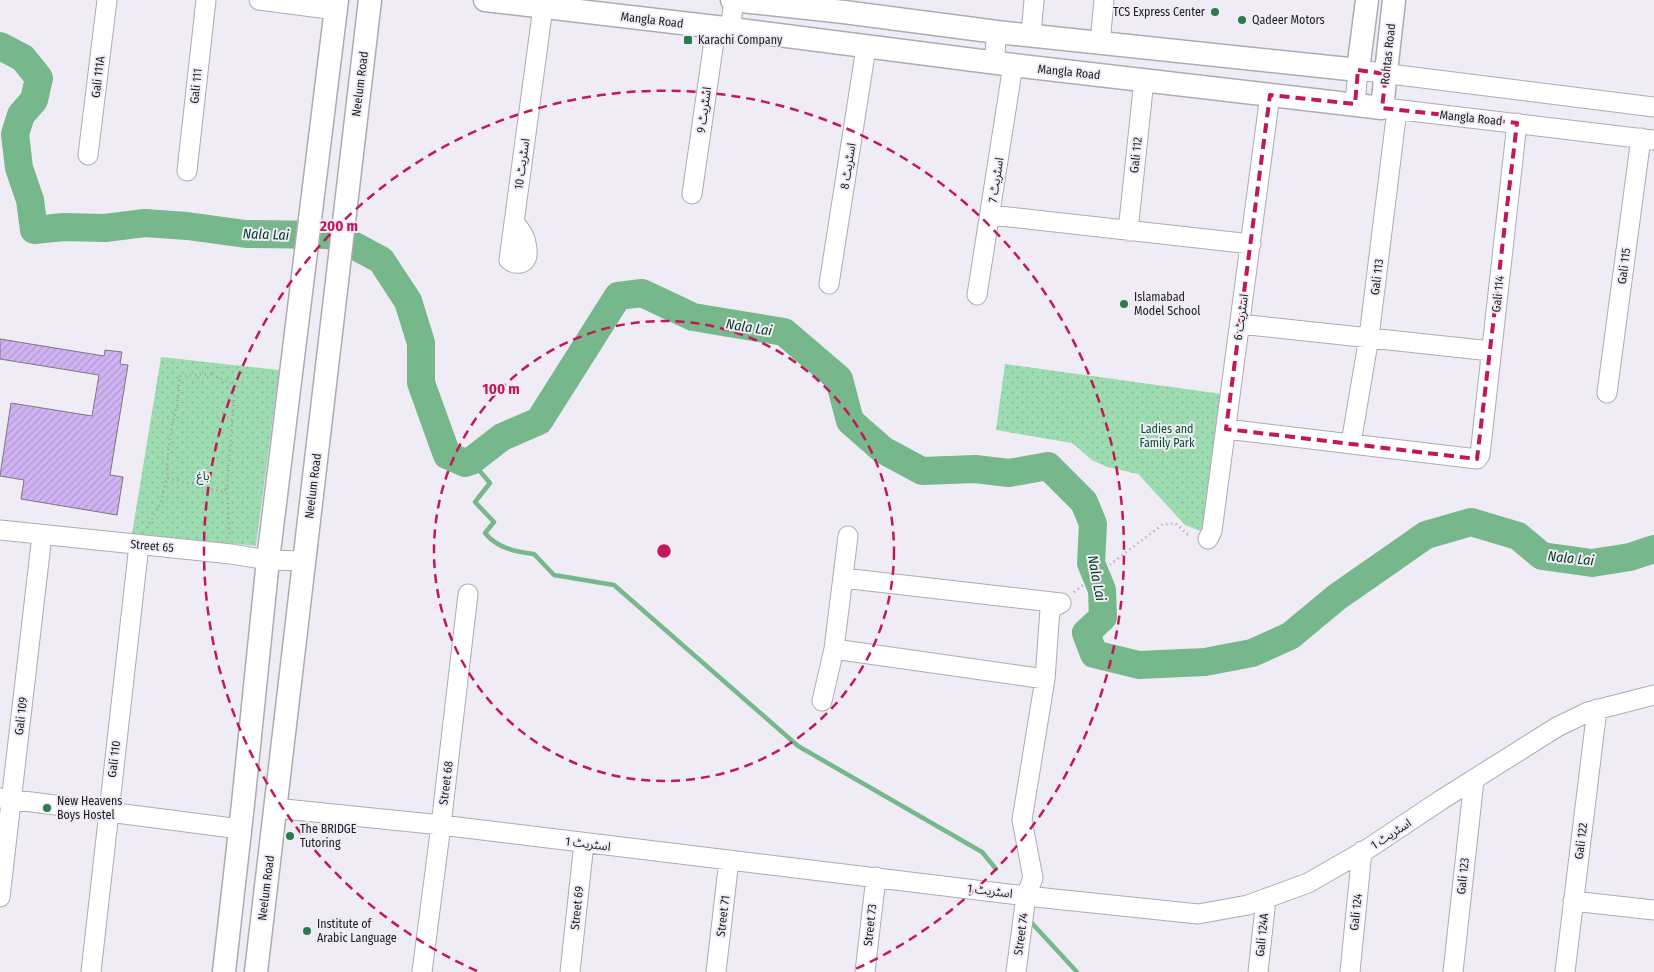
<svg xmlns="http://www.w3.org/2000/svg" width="1654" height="972" font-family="'Fira Sans Condensed','Noto Sans Arabic',sans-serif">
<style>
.park{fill:url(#park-dots)}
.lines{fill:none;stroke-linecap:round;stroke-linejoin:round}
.stream{stroke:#76b78b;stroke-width:4.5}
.river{stroke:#76b78b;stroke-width:28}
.building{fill:url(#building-hatch);stroke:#7b7780}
.minor-casing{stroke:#aeaab3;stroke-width:21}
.major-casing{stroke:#aeaab3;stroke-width:25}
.path{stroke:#a19ea5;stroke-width:2.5;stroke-dasharray:1 4;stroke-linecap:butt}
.minor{stroke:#fff;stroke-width:19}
.major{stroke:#fff;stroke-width:22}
.marked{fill:none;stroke:#c2185b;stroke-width:4;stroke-dasharray:10 6;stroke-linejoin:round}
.ring{fill:none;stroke:#c2185b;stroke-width:2.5;stroke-dasharray:9 6}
.poi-dot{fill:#2b7b4c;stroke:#f0ecf6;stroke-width:2}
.labels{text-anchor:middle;stroke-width:4;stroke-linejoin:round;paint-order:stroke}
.poi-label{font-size:12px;fill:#1c1b1e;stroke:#f0ecf6;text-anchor:start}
.street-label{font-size:12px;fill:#1c1b1e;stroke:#f0ecf6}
.park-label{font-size:12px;fill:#00532b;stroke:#f0ecf6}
.water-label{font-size:14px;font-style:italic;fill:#03391d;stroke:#f0ecf6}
.centre{fill:#c2185b;stroke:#f0ecf6;stroke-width:2.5}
.ring-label{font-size:15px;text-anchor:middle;font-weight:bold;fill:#c2185b;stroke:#f0ecf6;stroke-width:4;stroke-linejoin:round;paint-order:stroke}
</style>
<defs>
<pattern id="park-dots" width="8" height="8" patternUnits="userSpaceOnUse" patternTransform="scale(1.25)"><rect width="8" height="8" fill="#9ddbb1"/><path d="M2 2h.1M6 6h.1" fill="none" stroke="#87bb98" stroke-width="1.8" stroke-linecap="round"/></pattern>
<pattern id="building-hatch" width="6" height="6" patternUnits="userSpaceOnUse" patternTransform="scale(1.25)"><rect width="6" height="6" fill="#d0b3f2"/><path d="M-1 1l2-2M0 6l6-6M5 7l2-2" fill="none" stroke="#b299cf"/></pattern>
</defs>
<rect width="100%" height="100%" fill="#f0ecf6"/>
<path class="park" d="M161,357L279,370L256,546L132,534Z
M1005,364L1222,394L1203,532L1185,525L1138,474L1107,467L1092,460L1072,443L996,430Z"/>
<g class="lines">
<path class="stream" d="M471,461L490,483L475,502L494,522L485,533C497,548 516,552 534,554L554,575L614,585L798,746L982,852L996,869
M1029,920L1077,972"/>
<path class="river" d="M0,46L23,58L39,78L34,100L21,115L15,134L19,168L30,200L34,230L64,227L105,228L145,223L187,226L246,234L329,235L351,244L381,260L408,301L421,343V383L447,455L465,463L471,461L502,437L539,421L618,296L642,293L693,317L784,332L839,379L850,421L883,450L922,471L975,469L1009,473L1048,466L1084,502L1093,524L1091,563L1102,590L1103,617L1086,633L1094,654L1139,665L1205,662L1252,653L1290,636L1337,597L1426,535L1471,522L1518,536L1542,556L1592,563L1630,557L1654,549"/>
</g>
<path class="building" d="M0,339L104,356L105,350L122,352L120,364L128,365L110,475L123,477L117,515L21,499L24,480L0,476L11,403L92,416L99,375L0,359Z"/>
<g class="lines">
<defs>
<path id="minor" d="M259,0L336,10
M730,30L734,0
M1031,35L1034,0
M1100,43L1104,0
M994,62L997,32
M1355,104L1358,70L1654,107
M1385,108L1654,140
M88,155L107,0
M187,171L206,0
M692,194L716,27
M991,215L1251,244
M514,222C518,227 523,233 525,239C526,243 528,251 527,255C526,265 515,265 509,260L543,7
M1128,231L1144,80
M829,284L866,48
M977,295L1013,65
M1240,324L1491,351
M1607,393L1641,138
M1226,429L1477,459L1480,455L1517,123
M1351,443L1369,337L1397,110
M0,530L231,554L268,560L304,561
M1208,539L1212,531L1270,95
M843,578L1061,603
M834,649L1045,679
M822,701L834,649L848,536
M0,798L240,829
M275,808L441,825L1026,896L1198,914L1248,905L1308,883L1369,848L1441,800L1557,727L1588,712L1654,695
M0,897L42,535
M1573,901L1654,910
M91,972L139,545
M422,972L441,825L468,594
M570,972L584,843
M716,972L729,860
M865,972L876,877
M1016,972L1026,896L1033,878L1022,820L1045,679L1050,609L1061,603
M1258,972L1266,899
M1350,972L1362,851
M1453,972L1474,780
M1565,972L1597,709"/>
<path id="major" d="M485,0L716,27L1013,65L1382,108L1394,0
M732,0L844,12L997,32L1358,70L1367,0
M224,972L243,804L268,560L337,0
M256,972L370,0"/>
</defs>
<use href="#minor" class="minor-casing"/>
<use href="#major" class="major-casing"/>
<path class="path" d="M212,374L235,386L227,487L224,492L167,478L168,454L172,424L177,406L180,376Z
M227,488L230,537
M147,528L161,502L167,478
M1074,592L1162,525L1175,523L1187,534L1192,535"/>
<use href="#minor" class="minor"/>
<use href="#major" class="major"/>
</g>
<path class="marked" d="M1358,70L1386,74L1382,108L1517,123L1477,459L1226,429L1270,95L1355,104Z"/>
<g class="ring">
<circle cx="664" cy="551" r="230"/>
<path d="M477 971A460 460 0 1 1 851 971"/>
</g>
<g class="poi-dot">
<circle cx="1215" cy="12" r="5"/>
<circle cx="1242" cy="20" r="5"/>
<rect x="683" y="35" width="10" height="10" rx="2.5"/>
<circle cx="1124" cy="304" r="5"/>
<circle cx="47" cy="808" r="5"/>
<circle cx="290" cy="836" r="5"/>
<circle cx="307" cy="931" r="5"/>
</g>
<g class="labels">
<g class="poi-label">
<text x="1205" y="16" text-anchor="end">TCS Express Center</text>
<text x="1252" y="24">Qadeer Motors</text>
<text x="698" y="44">Karachi Company</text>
<text x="1134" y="301">Islamabad<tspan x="1134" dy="14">Model School</tspan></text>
<text x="57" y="805">New Heavens<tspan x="57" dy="14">Boys Hostel</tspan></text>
<text x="300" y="833">The BRIDGE<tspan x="300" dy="14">Tutoring</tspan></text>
<text x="317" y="928">Institute of<tspan x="317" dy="14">Arabic Language</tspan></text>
</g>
<g class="street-label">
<text transform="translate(652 20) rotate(7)" y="4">Mangla Road</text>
<text transform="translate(1388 54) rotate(-84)" y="4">Rohtas Road</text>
<text transform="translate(1069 72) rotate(6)" y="4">Mangla Road</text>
<text transform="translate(98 77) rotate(-83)" y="4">Gali 111A</text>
<text transform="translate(360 84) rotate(-83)" y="4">Neelum Road</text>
<text transform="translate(196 86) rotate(-84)" y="4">Gali 111</text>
<text transform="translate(704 110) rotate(-82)" y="4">اسٹریٹ 9</text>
<text transform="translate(1471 118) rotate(6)" y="4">Mangla Road</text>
<text transform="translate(1136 155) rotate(-84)" y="4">Gali 112</text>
<text transform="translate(522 164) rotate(-82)" y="4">اسٹریٹ 10</text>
<text transform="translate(848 166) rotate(-81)" y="4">اسٹریٹ 8</text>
<text transform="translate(996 180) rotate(-81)" y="4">اسٹریٹ 7</text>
<text transform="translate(1624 266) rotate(-83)" y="4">Gali 115</text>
<text transform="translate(1377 277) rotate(-83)" y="4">Gali 113</text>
<text transform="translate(1498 294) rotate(-84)" y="4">Gali 114</text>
<text transform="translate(1241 317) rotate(-82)" y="4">اسٹریٹ 6</text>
<text transform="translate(313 486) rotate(-83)" y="4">Neelum Road</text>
<text transform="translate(152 546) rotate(5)" y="4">Street 65</text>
<text transform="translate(21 716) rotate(-83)" y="4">Gali 109</text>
<text transform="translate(114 759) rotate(-83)" y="4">Gali 110</text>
<text transform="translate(446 783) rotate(-83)" y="4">Street 68</text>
<text transform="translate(1391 834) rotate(-33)" y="4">اسٹریٹ 1</text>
<text transform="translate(1581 841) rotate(-83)" y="4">Gali 122</text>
<text transform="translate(588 844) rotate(7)" y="4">اسٹریٹ 1</text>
<text transform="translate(1463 876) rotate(-84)" y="4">Gali 123</text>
<text transform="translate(266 888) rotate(-83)" y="4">Neelum Road</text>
<text transform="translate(990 891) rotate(7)" y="4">اسٹریٹ 1</text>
<text transform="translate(577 908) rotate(-84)" y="4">Street 69</text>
<text transform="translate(1356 912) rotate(-84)" y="4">Gali 124</text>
<text transform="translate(723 916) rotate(-83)" y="4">Street 71</text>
<text transform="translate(870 925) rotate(-84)" y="4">Street 73</text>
<text transform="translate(1021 934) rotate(-82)" y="4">Street 74</text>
<text transform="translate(1262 935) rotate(-84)" y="4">Gali 124A</text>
</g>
<g class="park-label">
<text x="1167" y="433">Ladies and<tspan x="1167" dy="14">Family Park</tspan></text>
<text x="203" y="480">باغ</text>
</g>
<g class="water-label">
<text transform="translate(266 234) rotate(2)" y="5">Nala Lai</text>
<text transform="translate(749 327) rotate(9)" y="5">Nala Lai</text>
<text transform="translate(1571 558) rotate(6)" y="5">Nala Lai</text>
<text transform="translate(1097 578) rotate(79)" y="5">Nala Lai</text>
</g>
</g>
<circle cx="664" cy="551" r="8" class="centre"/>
<g class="ring-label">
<text x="339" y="231">200 m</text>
<text x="501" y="394">100 m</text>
</g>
</svg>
